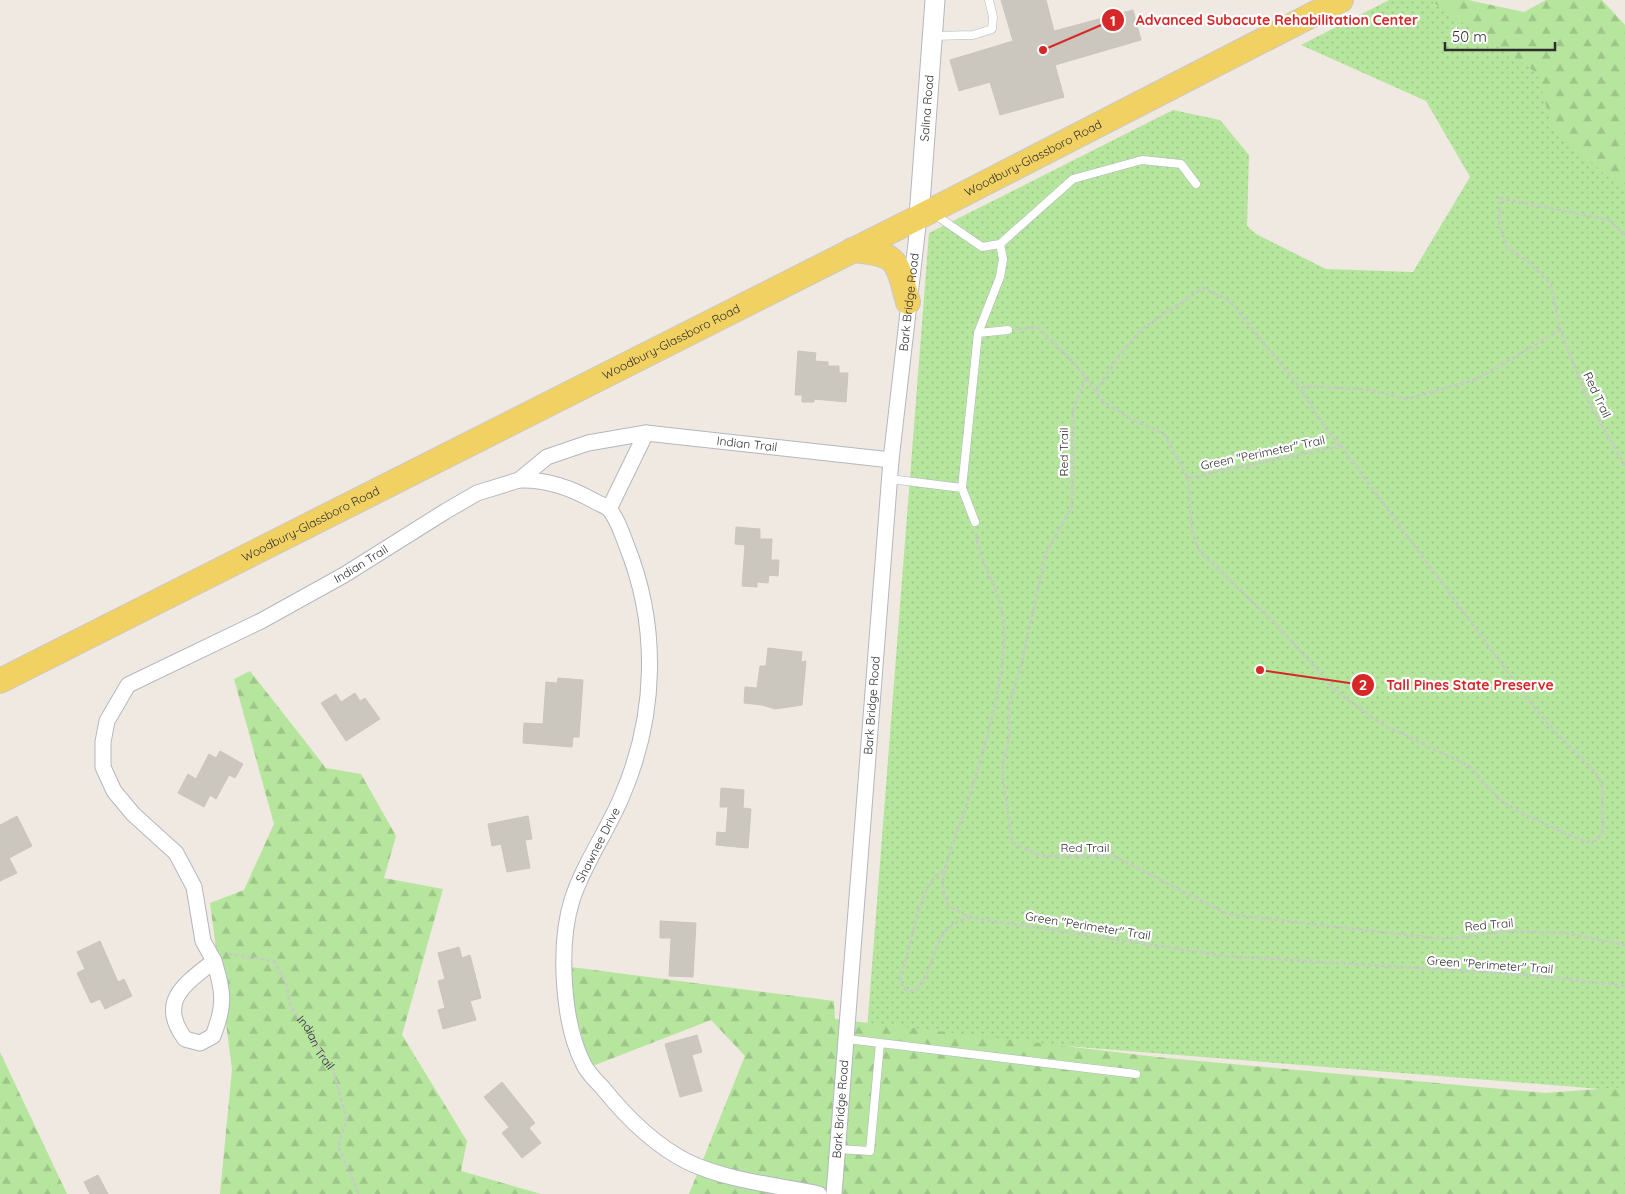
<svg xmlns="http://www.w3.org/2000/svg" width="1625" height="1194" font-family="Quicksand,sans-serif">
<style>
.grass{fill:url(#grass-dots)}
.forest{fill:url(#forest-firs)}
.building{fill:#cbc7bf;stroke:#cbc5ba}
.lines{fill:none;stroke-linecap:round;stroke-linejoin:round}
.service-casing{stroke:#b4b7c1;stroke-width:9}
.minor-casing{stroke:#b4b7c1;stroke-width:17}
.tertiary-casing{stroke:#b4b7c1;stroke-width:21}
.primary-casing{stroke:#c9c9c9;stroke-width:26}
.path{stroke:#c9c9c9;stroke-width:2.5;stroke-dasharray:4 2.5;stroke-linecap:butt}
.service{stroke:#fff;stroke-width:8}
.minor{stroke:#fff;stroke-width:15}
.tertiary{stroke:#fff;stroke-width:19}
.primary{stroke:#f2d163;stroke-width:24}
.labels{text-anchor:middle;stroke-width:4.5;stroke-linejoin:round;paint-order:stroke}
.street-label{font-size:12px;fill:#2e2e2e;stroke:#fff}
.leader{fill:none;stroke:#d62828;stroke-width:2}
.callout-dot{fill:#d62828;stroke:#fff;stroke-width:2}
.mark-label{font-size:15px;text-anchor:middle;font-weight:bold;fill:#fff}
.callout-label{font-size:14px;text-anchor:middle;font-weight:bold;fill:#d62828;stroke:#fff;stroke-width:4.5;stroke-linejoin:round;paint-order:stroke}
</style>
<defs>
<pattern id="grass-dots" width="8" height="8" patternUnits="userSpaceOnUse" patternTransform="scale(1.25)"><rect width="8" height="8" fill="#b6e59e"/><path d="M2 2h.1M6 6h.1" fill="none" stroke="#9dc588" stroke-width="1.8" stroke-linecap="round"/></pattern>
<pattern id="forest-firs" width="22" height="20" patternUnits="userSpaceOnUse" patternTransform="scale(1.25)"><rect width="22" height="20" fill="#b6e59e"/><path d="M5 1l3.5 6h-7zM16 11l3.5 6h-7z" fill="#9dc588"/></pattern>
</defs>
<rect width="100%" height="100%" fill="#efe9e1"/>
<path class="grass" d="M1389,0H1449L1625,83V1091L867,1030L929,233L1173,110L1220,120L1249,155L1247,226L1256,234L1326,269L1413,272L1470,177L1426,101L1301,45Z"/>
<path class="forest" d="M1430,0H1468L1524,12L1546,0H1602L1625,25V193L1552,126L1537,73Z
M250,671L326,768L361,774L396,836L384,878L443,889L402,1035L467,1141L461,1171L541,1194H220L232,1069L210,903L244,890L274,824L234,679Z
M563,966L834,1001L835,1019L1157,1057L1545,1093L1625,1087V1194H689L745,1056L711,1020L590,1067Z
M0,1052L67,1194H0Z"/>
<path class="building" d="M1001,0H1046L1054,31L1133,10L1141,40L1055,65L1064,97L1000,115L990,82L959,91L950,60L1013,41Z
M798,351L816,353L815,361L828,362V366H839V373H848L846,402L814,399V402H802V395H795Z
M736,527L760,529V539H772L771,560H779L778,576L769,575L768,583L757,582V587L742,586L745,545L735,544Z
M768,648L802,652L801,662L806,661L802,705L775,709L762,705L744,703L745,687L757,688L760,666H766Z
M558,678L583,680L579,737H573L572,747L523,743L524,723L543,724L546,682L557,683Z
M355,693L360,701L365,698L380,719L346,741L321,703L336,694L341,702Z
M220,751L243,764L235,778L229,775L216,799L210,795L204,807L178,793L188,774L196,779L209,754L216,758Z
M721,788L744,790L743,808L751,809L748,848L716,845L717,832L726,833L728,807H720Z
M17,816L32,846L9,858L17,873L0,881V825Z
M528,816L532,839L525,840L530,868L507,872L501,844L492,846L488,824Z
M660,921L696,923L693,977L669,976L671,938H660Z
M100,941L118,982L124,979L132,996L105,1009L100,999L91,1003L77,973L85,969L77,952Z
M459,947L462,958L470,955L481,998L470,1001L476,1020L443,1029L438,1010L445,1008L438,981L445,979L438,953Z
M697,1035L702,1052L692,1055L702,1091L680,1097L665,1044Z
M502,1082L535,1123L529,1128L541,1143L522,1158L502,1133L509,1127L484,1097Z
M98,1175L108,1194H90L84,1182Z"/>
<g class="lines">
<defs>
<path id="service" d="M933,36L973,35L992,29L993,17L989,0
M934,214L982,247L1000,244L1073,179L1142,160L1181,164L1196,184
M978,333L1008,330
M890,479L962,488
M975,522L962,488L978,333L1000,277L1003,259L1000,244
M880,1043L1136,1074
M838,1149L870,1151L880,1043L847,1039"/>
<g id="minor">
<path d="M519,480C547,479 572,488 596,502C600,504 606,506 609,509C617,518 622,533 626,544C659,625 657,715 622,796C607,832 584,863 572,900C558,945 562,1023 584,1065C588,1073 596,1081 602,1087C626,1117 654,1145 688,1162C728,1181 777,1185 819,1194"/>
<path d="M609,509L646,433"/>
<path id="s2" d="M214,961L203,941L194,887L176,853L133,814L114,791L103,767V742L107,721L128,685L261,621L344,575L446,511L477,493L519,480L547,457L588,443L646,433L891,460"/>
<path d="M214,961C224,992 225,1006 213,1036L200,1043L185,1039C157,1001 185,984 214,961Z"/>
<path id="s3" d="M834,1194L891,460L919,217"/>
</g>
<g id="tertiary">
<path id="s4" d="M919,217L935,0"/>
</g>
<g id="primary">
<path d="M852,250C898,254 896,258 908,302"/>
<path id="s5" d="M0,681L919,217L1341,0"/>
</g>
</defs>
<use href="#service" class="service-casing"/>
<use href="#minor" class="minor-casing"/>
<use href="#tertiary" class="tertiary-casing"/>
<use href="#primary" class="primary-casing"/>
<g class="path">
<path d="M1625,235L1609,220L1500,198L1499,224L1507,247L1528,262L1551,284L1560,330L1590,405L1625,465"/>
<path d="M1017,329L1038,327L1075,364L1103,401L1131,419L1164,434L1188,478L1341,446L1326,429L1300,388L1309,386L1369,390L1407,399L1477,379L1560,330"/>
<path d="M1086,377L1073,409L1072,507L1046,552L1020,670L1009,704V738L1002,771L1012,842L1040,856H1114L1227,914L1443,939L1515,931L1565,933L1625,945"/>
<path d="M1096,391L1120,354L1143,328L1203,288L1230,301L1300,388"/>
<path d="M1188,478L1192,532L1200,552L1274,622L1337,692L1382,724L1469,766L1498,798L1519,812L1585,842L1596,841L1603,831L1602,784L1594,771L1548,724L1526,697L1341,446"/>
<path d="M976,533C979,562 997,584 1002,612C1012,661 983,752 968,801C962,821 940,870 943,888C944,894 947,900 948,906L972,918L1226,956L1529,975L1625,986"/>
<path d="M944,871C917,882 913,946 901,973L900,982L906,990L915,991C939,967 929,924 971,918"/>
<path id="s1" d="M228,954L274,961L286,983L291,1008L309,1029L319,1052L333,1070L347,1120L338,1146L359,1194"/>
</g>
<use href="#service" class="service"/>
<use href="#minor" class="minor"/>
<use href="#tertiary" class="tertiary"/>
<use href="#primary" class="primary"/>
</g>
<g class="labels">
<g class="street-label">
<text dy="4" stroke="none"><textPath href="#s4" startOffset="109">Salina Road</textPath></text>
<text dy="4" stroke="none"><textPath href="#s5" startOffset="1158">Woodbury-Glassboro Road</textPath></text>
<text dy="4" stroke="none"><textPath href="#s3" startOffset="895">Bark Bridge Road</textPath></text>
<text dy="4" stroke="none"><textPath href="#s5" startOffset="752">Woodbury-Glassboro Road</textPath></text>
<text transform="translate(1597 395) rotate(65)" y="4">Red Trail</text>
<text dy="4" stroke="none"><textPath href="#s2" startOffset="1001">Indian Trail</textPath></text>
<text transform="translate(1064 452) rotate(-90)" y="4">Red Trail</text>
<text transform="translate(1263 453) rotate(-12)" y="4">Green "Perimeter" Trail</text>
<text dy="4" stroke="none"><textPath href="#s5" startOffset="348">Woodbury-Glassboro Road</textPath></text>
<text dy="4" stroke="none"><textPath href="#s2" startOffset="581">Indian Trail</textPath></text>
<text dy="4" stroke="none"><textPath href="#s3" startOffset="490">Bark Bridge Road</textPath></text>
<text transform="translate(598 845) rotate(-63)" y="4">Shawnee Drive</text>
<text x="1085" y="852">Red Trail</text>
<text transform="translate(1489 925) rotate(-5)" y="4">Red Trail</text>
<text transform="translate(1088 926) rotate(9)" y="4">Green "Perimeter" Trail</text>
<text transform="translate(1490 965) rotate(4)" y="4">Green "Perimeter" Trail</text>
<text dy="4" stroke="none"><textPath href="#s1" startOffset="140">Indian Trail</textPath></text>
<text dy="4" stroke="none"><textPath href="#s3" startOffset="85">Bark Bridge Road</textPath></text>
</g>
</g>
<path class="leader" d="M1043 50L1113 20M1260 670L1363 685"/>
<g class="callout-dot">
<circle cx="1043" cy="50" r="5"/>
<circle cx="1260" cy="670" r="5"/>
<circle cx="1113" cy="20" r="12"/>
<circle cx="1363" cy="685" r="12"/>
</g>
<g class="mark-label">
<text x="1113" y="26">1</text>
<text x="1363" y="690">2</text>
</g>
<g class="callout-label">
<text x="1277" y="25">Advanced Subacute Rehabilitation Center</text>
<text x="1470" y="690">Tall Pines State Preserve</text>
</g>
<path d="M1445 42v8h110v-8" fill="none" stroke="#2e2e2e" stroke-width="2.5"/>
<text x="1452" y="42" font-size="15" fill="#2e2e2e" stroke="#ffffff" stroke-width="4" paint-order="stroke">50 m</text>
</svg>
